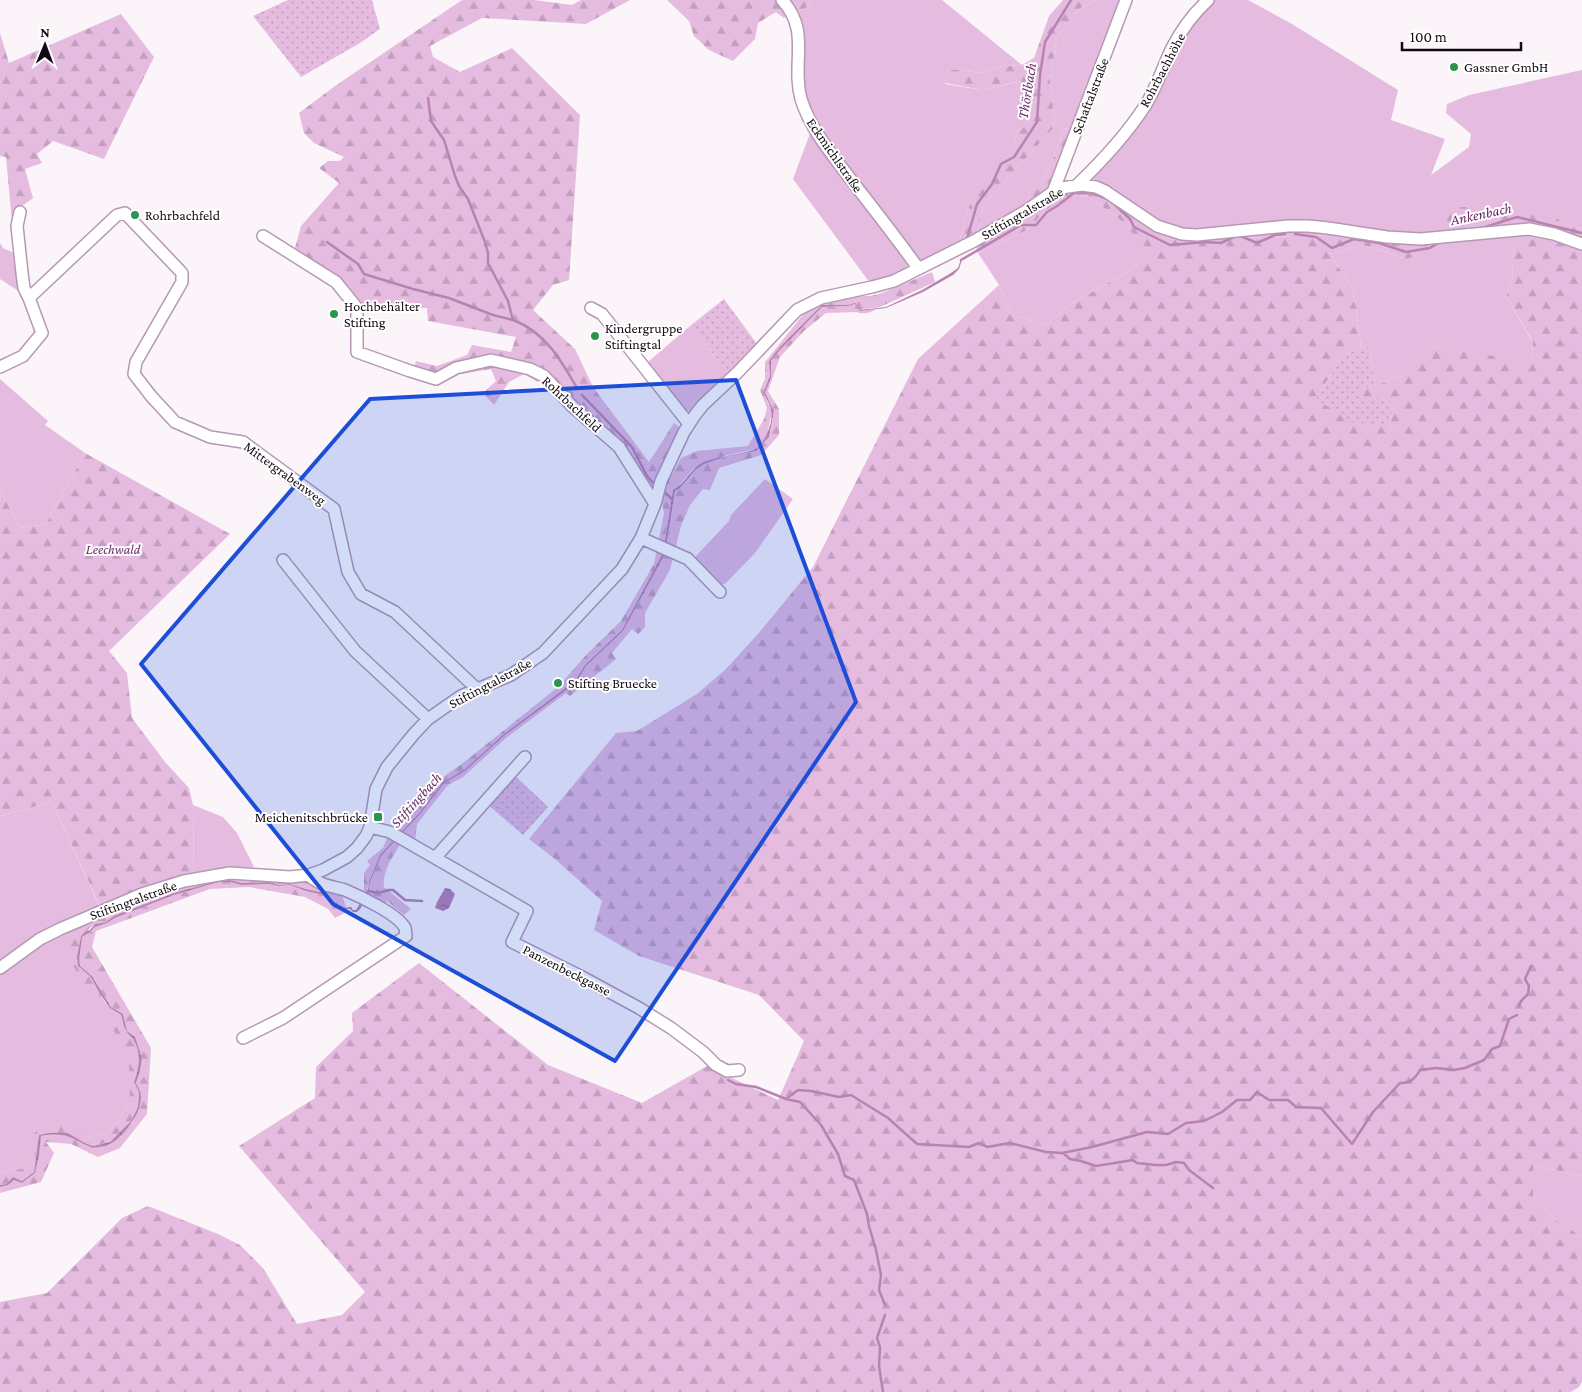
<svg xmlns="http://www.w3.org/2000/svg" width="1582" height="1392" font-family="'Crimson Pro',serif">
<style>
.green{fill:#e5bbe0}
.forest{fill:url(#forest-firs)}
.garden{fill:url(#garden-dots)}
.water{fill:url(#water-ripples)}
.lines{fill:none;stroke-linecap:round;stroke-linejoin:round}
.stream{stroke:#b883b3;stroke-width:2.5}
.minor-casing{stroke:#b599b2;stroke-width:14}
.minor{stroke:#fff;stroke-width:11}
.marked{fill:#1d4ed8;fill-opacity:0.2;stroke:#1d4ed8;stroke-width:4;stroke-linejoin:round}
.poi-dot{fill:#2b954d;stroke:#fff;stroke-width:2}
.labels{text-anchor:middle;stroke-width:4;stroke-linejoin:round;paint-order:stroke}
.poi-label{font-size:14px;fill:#120912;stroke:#fff;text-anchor:start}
.street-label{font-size:14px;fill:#120912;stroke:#fff}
.park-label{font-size:14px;font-style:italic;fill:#6e2d6a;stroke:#fff}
.water-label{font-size:15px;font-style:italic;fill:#6c2b68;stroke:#fff}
</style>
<defs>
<pattern id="forest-firs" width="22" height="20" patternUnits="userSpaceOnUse" patternTransform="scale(1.25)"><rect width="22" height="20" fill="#e5bbe0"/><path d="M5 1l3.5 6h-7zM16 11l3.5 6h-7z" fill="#c39fbf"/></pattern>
<pattern id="garden-dots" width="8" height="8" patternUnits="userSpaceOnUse" patternTransform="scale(1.25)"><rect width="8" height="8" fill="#e5bbe0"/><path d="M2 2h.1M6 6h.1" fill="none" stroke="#c39fbf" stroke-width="1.8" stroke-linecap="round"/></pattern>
<pattern id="water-ripples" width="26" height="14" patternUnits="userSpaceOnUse" patternTransform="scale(1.25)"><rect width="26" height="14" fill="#b883b3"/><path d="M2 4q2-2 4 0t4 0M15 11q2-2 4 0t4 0" fill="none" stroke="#946990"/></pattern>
</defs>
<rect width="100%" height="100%" fill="#fbf5fa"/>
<path class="green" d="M812,0H942L1022,65L1003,66L981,73L949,69L945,84L982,90L1022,81L1025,85L1028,122L1016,133L1014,149L970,203L959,243L897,275L870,283L793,179L815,120L806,100L804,72L805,35L798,12L806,8Z
M1095,0H1121L1072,132L1065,128L1045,178L1029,193L1028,207L999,224L990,223V227L977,233L983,206L1055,126L1050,79L1057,38L1079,9Z
M1204,0H1248L1292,24L1398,90L1391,120L1445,139L1431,175L1469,147L1471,134L1446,113L1447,104L1469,95L1582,70V229L1562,223L1474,220L1439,235L1515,228L1512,281L1506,296L1533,343L1532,363L1431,346L1403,376L1375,385L1369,347L1361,348L1354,291L1330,254L1363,245L1406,259L1360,234L1169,240L1078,178L1102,154L1142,104Z
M1070,195L1089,197L1123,222L1150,255L1131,270L1071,304L1046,325L1012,315L999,285L978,253L1025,231L1056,201Z
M0,243L3,248L16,254L20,292L0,279Z
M690,326L729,373L691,412L681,408L648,362Z
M0,379L48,421L45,425L85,453L46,524L20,528L0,489Z
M765,479L793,499L755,553L726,583L721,585L710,577L694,560L696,556L729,521L731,515Z
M52,802L103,914L65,951L130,1055V1103L109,1133L87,1137L43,1125L36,1157L27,1168L0,1172V816Z
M193,805L223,817L237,833L254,867L194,873Z
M1533,1165L1582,1176V1237L1551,1216L1533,1199Z"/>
<path class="forest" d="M462,0H534L572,5L581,0H630L586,24L482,18L430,46L433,57L460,72L512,48L580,115L569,280L553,285L533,310L575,349L593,387L649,462L674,423L681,428L660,472L671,476L681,458L697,451L748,446L764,419L767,408L760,390L765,379V362L805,312L821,303L849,296H871L882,293L932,272L935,282L880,307L860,310L855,303L848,305H822L769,361L770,376L763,393L772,411L767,436L755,449L724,456L693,469L678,487L673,490L663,553L622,630L585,665L575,681L504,734L464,770L443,782L420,812L380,855L369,882L366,894L364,893V873L370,865L367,861L383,848L389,834L394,837L439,780L463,763L558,687L587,654L621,621L654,564L664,513L662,503L648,488L575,403L546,372L537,382L524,374L509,382L494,405L483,393L496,381L491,369L462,374L458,364L436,374L414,369L416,361L437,366L467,355L472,345L511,352L516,337L428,321L427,308L358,305L339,280L295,248L301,226L339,183L319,168L328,161H340L344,157L314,143L304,133L299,113L335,86Z
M667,0H812L806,8L784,18L776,12L758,23L755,39L733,61L709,50L694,36L689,21Z
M1063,0H1095L1079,9L1057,38L1050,79L1055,126L983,206L977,233L959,243L970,203L1004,153L1014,149L1016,133L1028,122L1025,85L1021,81L982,90L945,83L949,69L981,73L1003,66L1022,65L1034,58L1049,16Z
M121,14L154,57L104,159L53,141L37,154L42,163L25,169L33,198L18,209L12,222L6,157L0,156V33L9,63Z
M1065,128L1072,132L1049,192L1069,189L1088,190L1109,198L1169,240L1360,234L1436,240L1439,245L1427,253L1406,259L1363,245L1330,254L1354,291L1361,348L1343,355L1316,399L1389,427L1393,410L1382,397L1362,400L1360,390L1403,376L1431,346L1532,362L1533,342L1506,296L1512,281L1515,228L1439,235L1454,207H1466L1474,220L1483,221L1487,209L1551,212L1562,223L1582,229V1176L1533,1165V1199L1551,1216L1582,1237V1382L1579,1387L1571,1392H0V1302L47,1293L122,1218L148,1206L218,1234L240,1245L263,1268L297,1324L342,1315L365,1292L239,1146L315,1098L316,1067L353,1031L352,1013L419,963L548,1065L642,1103L707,1066L778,1100L804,1041L759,995L639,956L594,930L602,901L555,859L529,839L616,733L637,731L697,694L726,669L758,634L813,567L918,359L999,285L1012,315L1046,325L1071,304L1131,270L1149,255L1123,222L1089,197L1070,195L1056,201L1025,231L978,253L976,245L1027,215L1029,193L1045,178Z
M855,304L860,311L876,309C871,313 863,315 857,312L826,313L804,331L780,357L768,391L779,409V435L761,455L719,468L710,490L703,489L690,505L681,526L670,570L645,613V627L638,634L632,629L612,653L616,659L570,696L566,693L506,738L463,777L448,785L417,824L415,841L406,836C397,850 382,869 384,887L411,909L404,915L387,901L385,904L368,895L370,882L381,856L421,813L444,783L465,771L505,735L576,683L586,666L623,631L665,554L675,491L679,489L694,470L704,464L724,457L756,451L769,437L774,411L765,393L771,378V361L780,350L822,307L848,306Z
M85,453L230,534L109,651L127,673L132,718L165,762L189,788L193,805L194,883L229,876L261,881L309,880L342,894L346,908H343L333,904L324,893L306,889L290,884L279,885L270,882L242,883L230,880L218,881C181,892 142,902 108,921C104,923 100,922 96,924C91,926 86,932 81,936C79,950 78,953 80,968C84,971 89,974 92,978C103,996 101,1004 121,1015C123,1020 123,1025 126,1030C127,1034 131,1036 133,1039C142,1053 139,1067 134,1082L139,1092L138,1107L131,1121L110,1142L93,1146L85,1143L68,1133L39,1135L34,1172L22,1181L13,1177L6,1184L0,1185V1172L27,1168L36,1157L28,1140L43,1125L76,1123L87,1137L109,1133L130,1103L129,1055L64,951L80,923L103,913L52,802L0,816V489L20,528L46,524Z
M219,882H230L241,885L269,884L279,886L290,885L306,891L323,895L333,905L346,909L347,912L335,918L328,909L305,897L249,887L210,889L96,931L92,947L151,1048L147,1114L120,1148L98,1157L71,1144L46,1142L54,1153L41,1182L0,1193V1187L8,1185L13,1179L22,1183L35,1173L39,1156L41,1136C67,1131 71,1139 93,1148L111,1144L133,1122L141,1099L140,1092L136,1083L140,1071L142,1058L135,1038L127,1031L123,1014L111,1007L92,976L80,966C78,955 82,947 82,937L90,932L95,927L107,923L115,918L174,895Z"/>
<path class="garden" d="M288,0H372L380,29L360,43L301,77L253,16Z
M724,299L757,344L729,373L690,326Z
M1369,347L1375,385L1361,390L1362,399L1382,397L1393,410L1389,427L1351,422L1316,399L1343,355L1361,348Z
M513,774L548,807L523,835L487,804Z"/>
<path class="water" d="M961,259L962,260L959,269L953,275L923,292L886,308L860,311L855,304L848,306L822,307L780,350L771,361V378L765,393L774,411L769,437L756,451L724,457L704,464L695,470L679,489L675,491L665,554L623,631L586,666L576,683L505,735L465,771L444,783L421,813L381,856L370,882L368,895L360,909L357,912H353L350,909H341L333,905L323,895L306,891L290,885L279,886L269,884L241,885L230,882H219L174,895L115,918L107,923L95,927L90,932L82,937C82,947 78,955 80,966L92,976L111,1007L123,1014L127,1031L135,1037L142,1058L140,1071L136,1083C138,1087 141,1092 141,1097C141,1114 125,1134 112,1143C107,1146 99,1147 93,1148C71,1139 67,1131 41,1136L39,1156L35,1173L22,1183L14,1180L8,1185L0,1187V1185L6,1184L13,1177L22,1181L34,1172L39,1135L49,1133H68L85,1143L93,1146L110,1142L131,1121L138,1107L139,1092L134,1082C139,1068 142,1053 133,1039C131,1036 127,1034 126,1030C123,1026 123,1020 121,1015L110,1008L100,994L91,977L78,966L77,957L81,936L86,931L90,930L95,924L106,922L114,916L174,893L218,881L230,880L242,883L270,882L279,885L290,884L306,889L325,893L334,904L343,908L351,907L353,910H356L368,890L369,882L380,855L420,812L443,782L464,770L504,734L575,681L585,665L622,630L663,553L673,490C686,484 690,468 704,462C720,456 737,455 753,450C764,446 774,422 771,410C770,404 766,398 763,393L770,376L769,361L780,347L822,305H848L855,303L861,310L886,307L922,290L951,273L958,268Z
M445,888L450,889L455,894L449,908L443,911L435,908L437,902Z"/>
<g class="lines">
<path class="stream" d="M428,98L431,121L444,140L455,176L459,186L468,199L485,242L488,253V263L508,301L513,320C545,332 561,360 577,388
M1111,201L1130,219L1134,227L1170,245L1205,242L1221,243L1238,235L1257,243L1275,235L1285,234
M1482,228L1517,217L1582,233
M1295,234L1316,237L1332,248L1354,239L1379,243L1406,252L1430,248L1439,242
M967,239L977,204L992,184L1001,164L1014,157L1037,122L1040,75L1045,42L1071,0
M327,242L358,264L364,274L413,289L449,298L493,315L513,320
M961,260L1021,225H1036L1047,212L1057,206L1074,193H1093L1107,199
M582,395L632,447L647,476L656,486
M663,491L672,499
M368,891L378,893L389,890H393L405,900L422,901
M1519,1006L1521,1001L1528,994L1529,986L1525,979L1531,966
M728,1080L736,1084L756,1087L786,1099L798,1090L811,1091L839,1097L851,1095L888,1118L917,1144L969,1147L979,1143L987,1147L1010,1143L1046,1152L1062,1153L1092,1147L1147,1132L1168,1134L1186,1123L1204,1121L1222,1112L1237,1100H1250L1257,1092L1269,1100H1288L1296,1107L1321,1108L1352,1144L1373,1112L1400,1083C1410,1083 1415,1079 1420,1070L1436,1068L1454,1070L1465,1068L1484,1060L1492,1049L1500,1046L1509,1019L1517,1015
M786,1099L800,1102L821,1125L838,1154L845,1176L854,1180L867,1214L869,1226L876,1250L881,1275L879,1290L885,1305
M1063,1153L1070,1159L1081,1161L1096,1166L1133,1160L1137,1163L1155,1165H1166L1176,1162L1184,1163L1189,1170L1213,1188
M883,1392L879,1366L880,1347L877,1338L885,1315"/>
<defs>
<path id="minor" d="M782,0C811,31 791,63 801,99C810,128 830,152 849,177C872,207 896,237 918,268
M1077,185C1102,161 1126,135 1145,106C1157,87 1163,66 1173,46C1182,29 1194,13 1208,0
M1053,192L1126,0
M20,212L17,226L22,273L24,288L29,298
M263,236L336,282L353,303L357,308V352L410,371L436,379L456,368L491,360L530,369L544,376L572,406L619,447L655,504
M591,308L602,314L689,424
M0,367L23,356L42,333L29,298L117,215L125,213L182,273V282L136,362L134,374L151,396L175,422L210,437L243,442L334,509L348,572L361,594L395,612L477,689
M641,538L688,559L720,592
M283,560L355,651L428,719
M370,827L390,832L527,911L512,942L582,977L639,1008L671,1028L703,1052L716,1065L727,1071L739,1070
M435,858L525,757
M0,968L40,939L60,929L142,894L184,881L230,873L290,877L309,875L323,870L347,857L357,848L366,836L370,827L376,789L387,767L413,735L428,719L461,696L511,675L543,653L622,569L641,538L655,504L661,481L684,432L695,415L703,405L737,373L797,310L821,298L872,287L894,281L974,241L1026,211L1053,192L1061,188L1082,185L1096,187L1105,191L1157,226L1182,234L1197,235L1288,226H1308L1328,228L1387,237L1421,239L1529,229L1554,234L1582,244
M243,1038L283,1018L406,936C405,933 406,931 405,928C398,914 359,896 345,890C331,886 318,885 309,875"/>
</defs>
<use href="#minor" class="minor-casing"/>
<use href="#minor" class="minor"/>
</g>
<path class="marked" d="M736,380L856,702L615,1061L333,904L141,664L370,399Z"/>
<g class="poi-dot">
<circle cx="1454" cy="67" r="5"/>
<circle cx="135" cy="215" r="5"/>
<circle cx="334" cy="314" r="5"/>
<circle cx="595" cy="336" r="5"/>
<circle cx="558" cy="683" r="5"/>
<rect x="373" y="812" width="10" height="10" rx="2.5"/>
</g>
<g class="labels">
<g class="poi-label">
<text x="1464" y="72">Gassner GmbH</text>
<text x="145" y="220">Rohrbachfeld</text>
<text x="344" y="311">Hochbehälter<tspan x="344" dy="16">Stifting</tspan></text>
<text x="605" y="333">Kindergruppe<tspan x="605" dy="16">Stiftingtal</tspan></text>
<text x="568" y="688">Stifting Bruecke</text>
<text x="368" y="822" text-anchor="end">Meichenitschbrücke</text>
</g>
<g class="street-label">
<text transform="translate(1162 70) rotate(-62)" y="5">Rohrbachhöhe</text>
<text transform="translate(1090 96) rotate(-69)" y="5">Schaftalstraße</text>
<text transform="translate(835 155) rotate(55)" y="5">Eckmichlstraße</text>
<text transform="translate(1022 213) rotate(-30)" y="5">Stiftingtalstraße</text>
<text transform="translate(572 404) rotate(43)" y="5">Rohrbachfeld</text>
<text transform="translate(285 473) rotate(36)" y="5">Mittergrabenweg</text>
<text transform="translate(490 683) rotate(-28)" y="5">Stiftingtalstraße</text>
<text transform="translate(133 900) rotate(-20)" y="5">Stiftingtalstraße</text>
<text transform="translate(567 970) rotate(27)" y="5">Panzenbeckgasse</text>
</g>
<g class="park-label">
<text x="113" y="554">Leechwald</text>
</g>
<g class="water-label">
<text transform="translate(1027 91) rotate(-81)" y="5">Thörlbach</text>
<text transform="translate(1481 214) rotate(-12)" y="5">Ankenbach</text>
<text transform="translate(416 800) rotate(-48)" y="5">Stiftingbach</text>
</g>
</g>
<g transform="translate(45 45) rotate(1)" stroke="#ffffff" stroke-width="4" paint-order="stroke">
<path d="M0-4L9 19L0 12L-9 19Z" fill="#120912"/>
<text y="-8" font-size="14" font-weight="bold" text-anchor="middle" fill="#120912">N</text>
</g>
<path d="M1402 42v8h119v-8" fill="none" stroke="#120912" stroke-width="2.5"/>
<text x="1410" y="42" font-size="15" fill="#120912" stroke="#ffffff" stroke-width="4" paint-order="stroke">100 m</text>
</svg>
